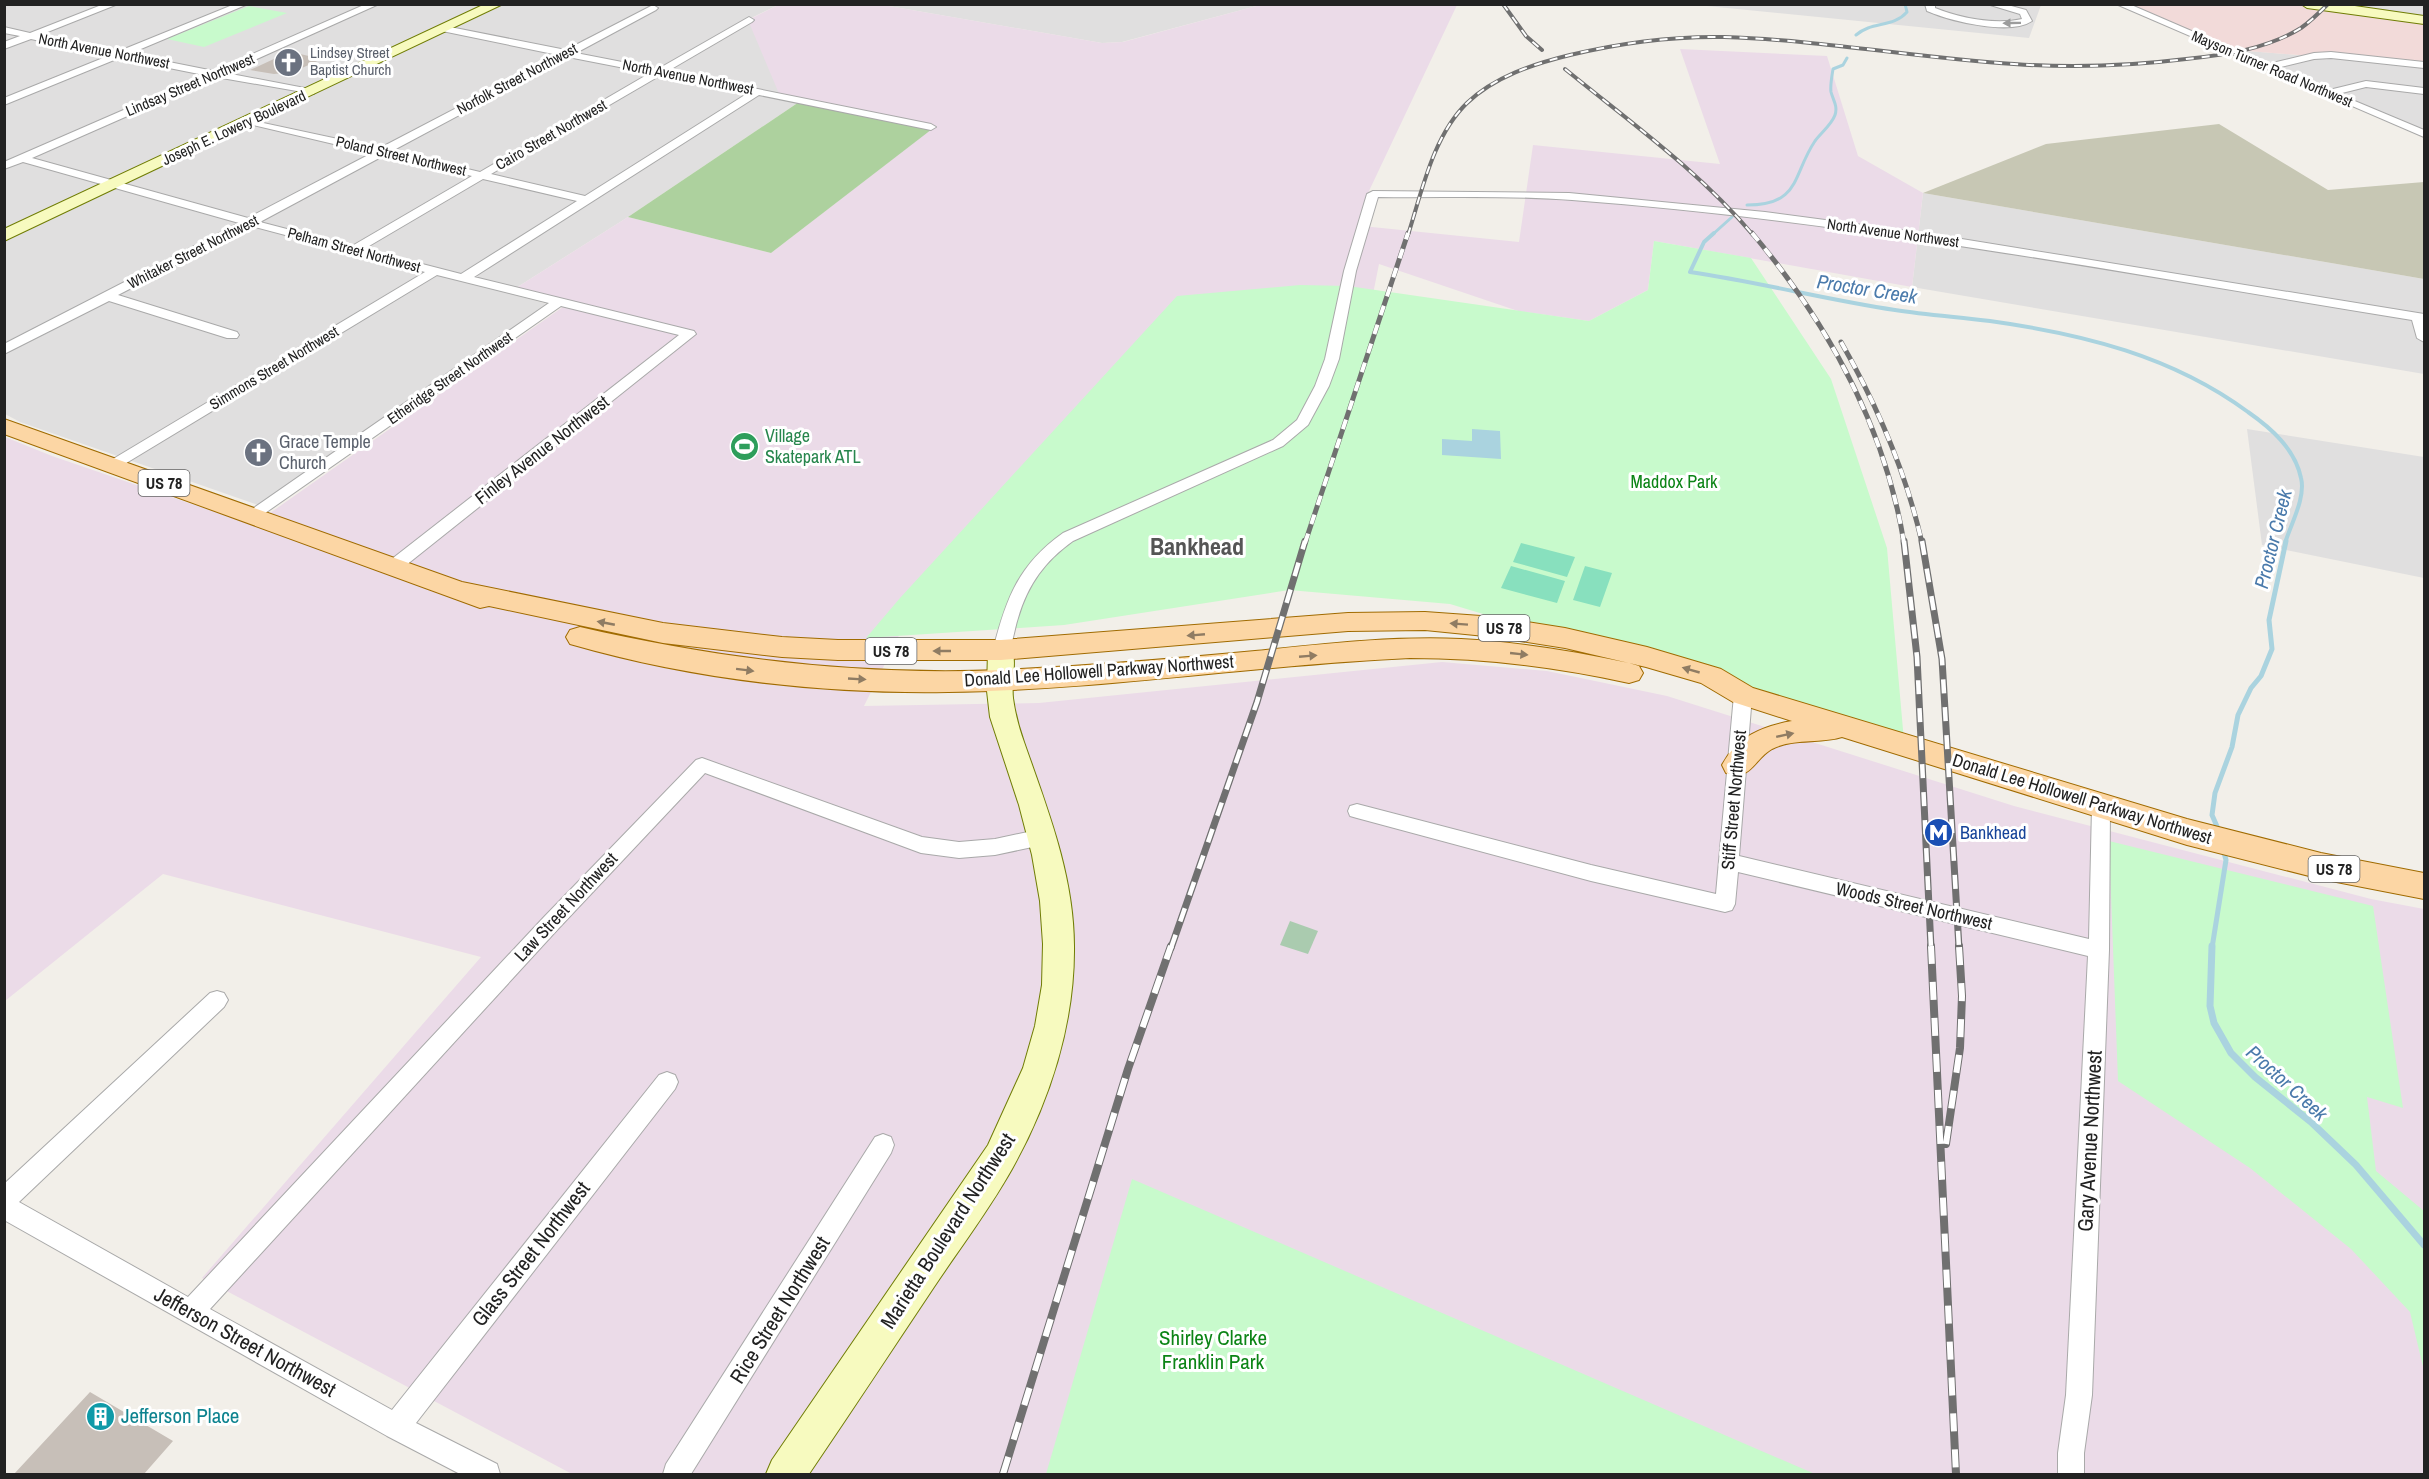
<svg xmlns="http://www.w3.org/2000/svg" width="2429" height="1479" font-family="'Archivo Narrow',sans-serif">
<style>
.residential{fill:#e0dfdf}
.commercial{fill:#f2dad9}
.industrial{fill:#ebdbe8}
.construction{fill:#c7c7b4}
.forest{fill:#add19e}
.cemetery{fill:#aacbaf}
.park{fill:#c8facc}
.pitch{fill:#88e0be}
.water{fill:#aad3df}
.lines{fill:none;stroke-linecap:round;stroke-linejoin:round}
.stream-far3{stroke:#aad3df;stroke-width:3}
.stream-far2{stroke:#aad3df;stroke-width:4}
.stream-far1{stroke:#aad3df;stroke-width:5}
.stream{stroke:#aad3df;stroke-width:7}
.building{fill:#c7bfb8}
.minor-casing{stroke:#a9a9a9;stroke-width:2}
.secondary-casing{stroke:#707d05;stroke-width:2}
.primary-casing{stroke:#a06b00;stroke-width:2}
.minor{fill:#fff;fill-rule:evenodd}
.secondary{fill:#f7fabf;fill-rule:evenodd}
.primary{fill:#fcd6a4;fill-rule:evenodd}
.rail-far3-casing{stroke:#707070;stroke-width:4}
.rail-far2-casing{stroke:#707070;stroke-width:5}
.rail-far1-casing{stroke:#707070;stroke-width:7}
.rail-casing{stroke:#707070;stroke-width:8}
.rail-far3{stroke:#fff;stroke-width:2;stroke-dasharray:8;stroke-linecap:butt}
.rail-far2{stroke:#fff;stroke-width:4;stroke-dasharray:10;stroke-linecap:butt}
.rail-far1{stroke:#fff;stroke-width:4.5;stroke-dasharray:14;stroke-linecap:butt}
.rail{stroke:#fff;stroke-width:6;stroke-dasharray:18;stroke-linecap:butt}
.oneway{fill:#9c9c9c}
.oneway2{fill:#8f7c63}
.labels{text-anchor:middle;stroke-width:6;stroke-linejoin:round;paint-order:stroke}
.far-street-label{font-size:15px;fill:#222;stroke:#fff}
.far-worship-label{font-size:15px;fill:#5b616d;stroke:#fff;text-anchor:start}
.shield{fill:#fff;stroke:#646464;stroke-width:1.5}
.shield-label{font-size:16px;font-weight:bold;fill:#222}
.leisure-label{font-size:18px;fill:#27864d;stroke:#fff;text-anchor:start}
.worship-label{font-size:18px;fill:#5b616d;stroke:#fff;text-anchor:start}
.street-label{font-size:18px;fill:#222;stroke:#fff}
.park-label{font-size:18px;fill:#0c8416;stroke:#fff}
.transit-label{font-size:18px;fill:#164399;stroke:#fff;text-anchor:start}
.water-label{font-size:20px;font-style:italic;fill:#4a7aab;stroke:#fff}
.near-street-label{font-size:21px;fill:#222;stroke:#fff}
.near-park-label{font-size:21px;fill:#0c8416;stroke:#fff}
.near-culture-label{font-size:21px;fill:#0d838f;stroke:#fff;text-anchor:start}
.district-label{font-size:24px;font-weight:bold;fill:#555;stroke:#fff}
</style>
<rect width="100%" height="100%" fill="#f2efe9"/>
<path class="residential" d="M2327,4L2424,5V21L2326,8Z
M4,5H778L749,19L802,100L628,217L508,293L547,304L258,505L20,422L5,414Z
M883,5H1260L1122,42L1102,43Z
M1697,5H2041L2029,38Z
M2223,49L2424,65V133Z
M1923,193L2424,279V374L1912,287Z
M2247,429L2424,457V578L2262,545Z"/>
<path class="commercial" d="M2122,5H2327V8L2424,21V65L2223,49Z"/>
<path class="industrial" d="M778,5H883L1102,43L1123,42L1260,5H1457L1369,191L1362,226L1519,242L1533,145L1720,164L1680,49L1827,56L1858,156L1923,193L1912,287L1654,241L1648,290L1589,321L1518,311L1379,264L1372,299L919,595L864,706L1039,703L1442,662L1547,671L1667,696L2014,806L2371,899L2424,909V1474H572L202,1278L481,957L163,874L5,1001V437L52,456L253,525L570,302L516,288L628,217L771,253L935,126L780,96L748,20Z"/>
<path class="construction" d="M2219,124L2328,190L2424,182V279L1923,193L2046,144Z"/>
<path class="forest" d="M802,100L936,126L771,253L628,217Z"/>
<path class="cemetery" d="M1290,921L1318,931L1308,954L1280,945Z"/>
<path class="park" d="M249,6L287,13L204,47L167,39Z
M1654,241L1751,258L1831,379L1887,548L1904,741L1450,604L1289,590L1064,625L866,638L900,598L1177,296L1300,285L1348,286L1589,321L1648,290Z
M2109,841L2373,906L2403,1108L2367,1097L2376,1171L2424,1211V1371L2410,1312L2351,1249L2250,1168L2118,1081Z
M1132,1179L1815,1474H1046Z"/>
<path class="pitch" d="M1521,543L1575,557L1567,577L1513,562Z
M1511,566L1565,581L1557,603L1501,588Z
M1585,566L1612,573L1600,607L1573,600Z"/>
<path class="water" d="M1472,429L1500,431L1501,459L1442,455V439L1472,441Z"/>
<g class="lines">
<path class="stream-far3" d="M1856,35C1872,21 1893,28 1907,12L1905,4
M1747,205C1801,205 1792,175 1815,141C1821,133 1832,124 1835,115C1838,106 1833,100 1831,92C1830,85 1832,76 1833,69L1843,65L1847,58
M1712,235L1732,217"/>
<path class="stream-far2" d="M1714,233L1704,242L1690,272C1759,282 1827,300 1895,310C1927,315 1959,317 1990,321C2083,334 2172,356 2248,412C2271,428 2295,449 2301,478C2306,497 2291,524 2285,543"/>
<path class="stream-far1" d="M2219,831L2212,815L2215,793L2232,747L2238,715L2251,688L2261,676L2272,649L2269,620L2286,541
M2212,948L2226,860L2223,849"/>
<path class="stream" d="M2212,946L2210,1006L2214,1023L2231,1053L2255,1077L2311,1122L2356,1165L2424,1245"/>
</g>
<path class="building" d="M300,54L322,59L293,72L274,74L250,70L276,58Z
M90,1392L173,1441L144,1474H14Z"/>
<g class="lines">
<defs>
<path id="minor" d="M104,4H118L40,35L117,52L235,4H248L129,54L214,71L366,4H379L226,73L310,89L314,90V94L216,77L32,158L248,218L372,153L245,123V119L380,148L558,55L442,31L440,29L445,26L566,50L653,5L658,8L656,10L576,53L658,69L749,17L754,20L752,22L668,71L931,124L936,127L931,130L759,95L474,277L694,331L696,334L400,570H388L386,566L388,562L679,335L561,306L258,518H248L245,515L248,512L549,303L437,275L118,468H108L106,465L108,462L425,272L251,226L118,295L237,332L239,335L237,338H227L109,301L4,354V344L239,223L23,162L4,169V162L204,75L119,58L4,105V98L108,56L31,39L4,49V42L20,36L4,33V27L30,33ZM568,57L650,73L480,172L392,151ZM661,75L748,93L585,196L491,174ZM383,156L472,176L352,246L260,222ZM483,179L577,201L461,274L364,249Z
M1925,4H1935V8C1960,18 1995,25 2022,19L2020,14L1987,4H2004L2026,10L2032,21C2010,36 1950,21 1927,11Z
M2116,4H2129L2268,64L2314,53L2331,52L2424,62V68L2331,58L2314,59L2277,68L2329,90L2366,81L2424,88V94L2366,87L2338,94L2424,130V137Z
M1373,191L1569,193L1765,212L1931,234L2424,314V342L2417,338L2412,320C2133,275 1854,221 1572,200C1508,195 1442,198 1378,197L1356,271L1339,359L1329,386L1308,425L1283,446L1073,541C1045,561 1028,584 1018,618C1014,630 1013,644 1007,654H995L993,650C1006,599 1018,565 1063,533L1273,440L1297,420L1315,386L1325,359L1344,271L1367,194Z
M1743,689L1749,691L1752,695L1739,856L2089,939L2092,807L2094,802L2101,800L2108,802L2110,807L2109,950L2092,1395L2084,1453V1474H2058V1453L2066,1395L2088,956L1738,872L1735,904L1732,910L1725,912L1591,881L1357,818L1350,816L1348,811L1350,806L1357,804L1591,865L1716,894L1734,695L1737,691Z
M702,758L922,837L959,842L995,839L1042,829L1049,832L1052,837L1049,842L1042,845L995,855L959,858L921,853L705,773L558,929L210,1309L392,1410L659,1075L667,1072L675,1075L678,1082L675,1089L416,1423L497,1464L500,1474H460L387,1436L4,1220V1184L210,993L217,991L224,993L228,1000L224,1007L19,1202L188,1297L544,917L696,760Z
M883,1134L891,1137L894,1145L891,1153L691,1474H663L666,1464L875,1137Z"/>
<path id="secondary" d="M485,4H503L4,241V229Z
M2301,4H2341L2424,16V24L2307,8Z
M1001,641L1010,644C1018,658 1011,681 1013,698C1015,713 1019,728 1024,742C1047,808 1074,875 1074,946C1075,1023 1050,1101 1012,1169C989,1210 960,1248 934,1287C892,1350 851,1412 809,1474H766L772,1460L988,1145L1023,1068L1035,1026L1042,985L1043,944L1040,901L1032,855L1019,805L990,717L987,691L988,650L992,644Z"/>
<path id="primary" d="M4,419L462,582L663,623L782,637L838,640H1001L1348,613L1425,612L1495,617L1565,628L1647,647L1721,669L1753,688L2187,819L2321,853L2424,873V899L2321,879L2187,845L1842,737C1820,744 1793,738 1772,749C1753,760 1752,781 1726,773L1722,765C1737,737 1762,726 1792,721L1733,702L1701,683L1646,667L1565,648L1495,637L1425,630L1348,631L1001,660H838L782,657L663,643L489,606L480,608L4,434Z
M580,627C719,659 858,676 1001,670C1086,666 1170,659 1255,651C1323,644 1392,636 1461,639C1518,642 1574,651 1629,663L1639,666L1643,673L1639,680L1629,683C1557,667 1484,658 1410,658C1255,665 1102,690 948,692C822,694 691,679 570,644L566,637L570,630Z"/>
</defs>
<use href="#minor" class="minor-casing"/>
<use href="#secondary" class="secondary-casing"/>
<use href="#primary" class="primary-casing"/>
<use href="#minor" class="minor"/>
<use href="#secondary" class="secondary"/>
<use href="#primary" class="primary"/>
<defs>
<path id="rail-far3" d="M1503,4L1526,36L1542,50
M1565,69C1630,122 1699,171 1753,235
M1408,235C1422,191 1433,136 1467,103C1494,77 1533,64 1570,55C1620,43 1672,36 1724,37C1822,40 1917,58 2014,64C2072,68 2129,66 2186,59C2225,55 2267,49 2301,28C2311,21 2319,13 2328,4"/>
<path id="rail-far2" d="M1752,233C1827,322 1885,427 1904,543
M1841,342C1877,405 1906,472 1922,543
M1305,543L1408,233"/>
<path id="rail-far1" d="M1904,541L1917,657L1931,948
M1922,541L1942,659L1959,948
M1171,948L1257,702L1305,541"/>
<path id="rail" d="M1931,946L1956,1474
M1946,1144L1960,1048L1962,996L1959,946
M1003,1474L1128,1069L1171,946"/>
</defs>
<use href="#rail-far3" class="rail-far3-casing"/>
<use href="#rail-far2" class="rail-far2-casing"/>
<use href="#rail-far1" class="rail-far1-casing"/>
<use href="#rail" class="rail-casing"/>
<use href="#rail-far3" class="rail-far3"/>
<use href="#rail-far2" class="rail-far2"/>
<use href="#rail-far1" class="rail-far1"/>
<use href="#rail" class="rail"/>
</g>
<defs><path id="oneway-solid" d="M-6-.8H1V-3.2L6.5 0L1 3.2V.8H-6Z" transform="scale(1.5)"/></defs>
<use class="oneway" href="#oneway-solid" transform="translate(2012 23) rotate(179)"/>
<g class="oneway2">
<use href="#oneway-solid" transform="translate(606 623) rotate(-169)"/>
<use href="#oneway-solid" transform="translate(1459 624) rotate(-176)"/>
<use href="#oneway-solid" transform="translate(1196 635) rotate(175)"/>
<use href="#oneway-solid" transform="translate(942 651) rotate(180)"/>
<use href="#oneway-solid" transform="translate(1519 654) rotate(6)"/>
<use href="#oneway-solid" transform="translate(1308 656) rotate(-5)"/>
<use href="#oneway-solid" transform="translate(745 670) rotate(7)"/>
<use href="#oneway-solid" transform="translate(1691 670) rotate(-164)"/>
<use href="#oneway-solid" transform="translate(857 679) rotate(3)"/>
<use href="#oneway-solid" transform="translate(1785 735) rotate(-12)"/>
</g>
<defs>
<symbol id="church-disc" viewBox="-11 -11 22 22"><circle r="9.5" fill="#6b7280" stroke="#fff"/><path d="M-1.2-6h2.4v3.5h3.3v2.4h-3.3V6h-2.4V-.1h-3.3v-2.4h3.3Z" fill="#fff"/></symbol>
<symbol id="stadium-disc" viewBox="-11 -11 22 22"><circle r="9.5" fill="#2e9e5b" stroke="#fff"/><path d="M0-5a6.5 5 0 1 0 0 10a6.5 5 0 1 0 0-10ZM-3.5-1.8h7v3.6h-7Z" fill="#fff"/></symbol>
<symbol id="metro-disc" viewBox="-11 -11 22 22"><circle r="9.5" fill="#1a4fb4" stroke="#fff"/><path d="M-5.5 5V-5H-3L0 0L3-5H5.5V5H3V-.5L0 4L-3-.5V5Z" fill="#fff"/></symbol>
<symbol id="building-disc" viewBox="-11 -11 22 22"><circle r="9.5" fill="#0f9aa8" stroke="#fff"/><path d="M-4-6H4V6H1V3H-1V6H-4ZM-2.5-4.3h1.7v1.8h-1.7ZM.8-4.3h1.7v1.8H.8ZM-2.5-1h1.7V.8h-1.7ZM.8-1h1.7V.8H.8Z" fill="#fff"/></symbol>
</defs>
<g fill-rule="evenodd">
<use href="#church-disc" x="272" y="46" width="33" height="33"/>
<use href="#stadium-disc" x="728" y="430" width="33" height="33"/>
<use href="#church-disc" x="242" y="436" width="33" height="33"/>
<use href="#metro-disc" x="1922" y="816" width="33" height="33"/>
<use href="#building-disc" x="84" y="1400" width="33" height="33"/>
</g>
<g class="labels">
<g class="far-street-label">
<text transform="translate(104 51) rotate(11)" y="5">North Avenue Northwest</text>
<text transform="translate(2272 69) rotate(23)" y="5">Mayson Turner Road Northwest</text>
<text transform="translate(688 77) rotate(11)" y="5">North Avenue Northwest</text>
<text transform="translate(517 79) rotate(-28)" y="5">Norfolk Street Northwest</text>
<text transform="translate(190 85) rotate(-23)" y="5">Lindsay Street Northwest</text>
<text transform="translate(234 128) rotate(-25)" y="5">Joseph E. Lowery Boulevard</text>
<text transform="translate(551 135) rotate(-30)" y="5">Cairo Street Northwest</text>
<text transform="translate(401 156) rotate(13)" y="5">Poland Street Northwest</text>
<text transform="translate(1893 233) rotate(8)" y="5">North Avenue Northwest</text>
<text transform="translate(354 250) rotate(15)" y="5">Pelham Street Northwest</text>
<text transform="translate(193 252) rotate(-27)" y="5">Whitaker Street Northwest</text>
<text transform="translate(274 368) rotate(-31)" y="5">Simmons Street Northwest</text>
<text transform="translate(450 378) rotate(-35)" y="5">Etheridge Street Northwest</text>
</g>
<g class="far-worship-label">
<text x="310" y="58">Lindsey Street<tspan x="310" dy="17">Baptist Church</tspan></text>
</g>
<g class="shield">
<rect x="138.5" y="470" width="51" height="26" rx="4.5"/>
<rect x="1478.5" y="615" width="51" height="26" rx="4.5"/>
<rect x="865.5" y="638" width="51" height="26" rx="4.5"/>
<rect x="2308.5" y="856" width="51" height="26" rx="4.5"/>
</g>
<g class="shield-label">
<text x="164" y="489">US 78</text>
<text x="1504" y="634">US 78</text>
<text x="891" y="657">US 78</text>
<text x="2334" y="875">US 78</text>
</g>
<g class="leisure-label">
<text x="765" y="442">Village<tspan x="765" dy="21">Skatepark ATL</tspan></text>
</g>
<g class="worship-label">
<text x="279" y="448">Grace Temple<tspan x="279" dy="21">Church</tspan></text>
</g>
<g class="street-label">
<text transform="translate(542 450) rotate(-38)" y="6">Finley Avenue Northwest</text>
<text transform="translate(1099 671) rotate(-4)" y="6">Donald Lee Hollowell Parkway Northwest</text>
<text transform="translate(2082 799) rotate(17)" y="6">Donald Lee Hollowell Parkway Northwest</text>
<text transform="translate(1734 800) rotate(-85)" y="6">Stiff Street Northwest</text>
<text transform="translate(1914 906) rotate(13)" y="6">Woods Street Northwest</text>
<text transform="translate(566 907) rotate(-47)" y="6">Law Street Northwest</text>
</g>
<g class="park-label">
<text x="1674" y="488">Maddox Park</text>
</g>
<g class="transit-label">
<text x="1960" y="839">Bankhead</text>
</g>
<g class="water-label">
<text transform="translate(1867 289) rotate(9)" y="7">Proctor Creek</text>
<text transform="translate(2273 539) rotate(-76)" y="7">Proctor Creek</text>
<text transform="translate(2287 1083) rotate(42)" y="7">Proctor Creek</text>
</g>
<g class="near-street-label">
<text transform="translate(2090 1141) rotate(-87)" y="7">Gary Avenue Northwest</text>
<text transform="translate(948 1231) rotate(-57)" y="7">Marietta Boulevard Northwest</text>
<text transform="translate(531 1254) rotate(-52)" y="7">Glass Street Northwest</text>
<text transform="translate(780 1310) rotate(-58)" y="7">Rice Street Northwest</text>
<text transform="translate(245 1342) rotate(29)" y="7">Jefferson Street Northwest</text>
</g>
<g class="near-park-label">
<text x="1213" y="1345">Shirley Clarke<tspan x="1213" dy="24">Franklin Park</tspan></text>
</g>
<g class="near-culture-label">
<text x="121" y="1423">Jefferson Place</text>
</g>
<g class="district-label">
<text x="1197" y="555">Bankhead</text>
</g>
</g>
<rect width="2429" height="1479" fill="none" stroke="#222222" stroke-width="12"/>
</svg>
